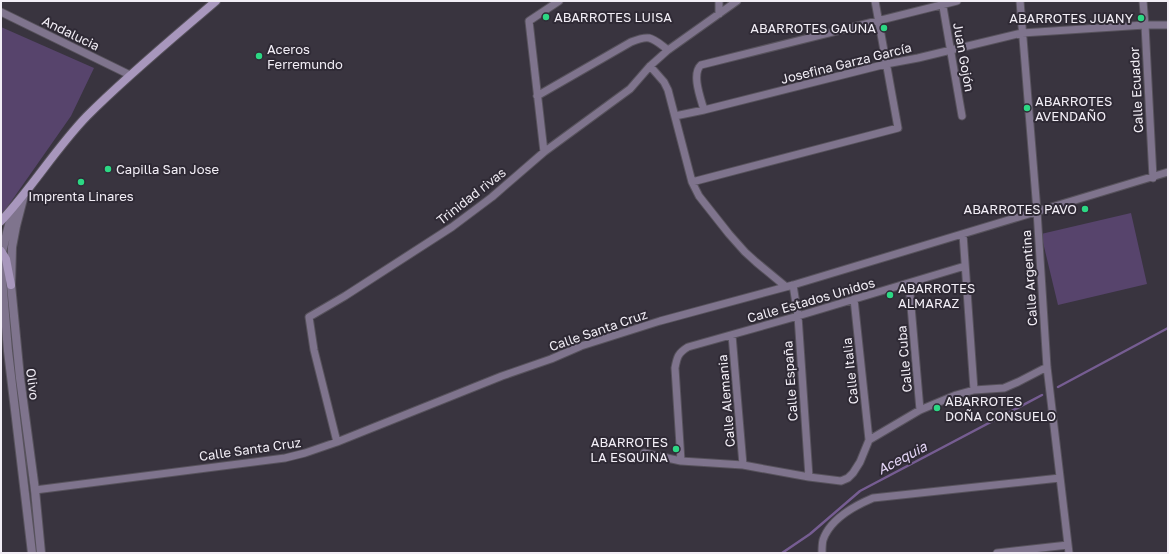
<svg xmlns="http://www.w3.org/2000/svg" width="1169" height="554" font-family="'Golos Text',sans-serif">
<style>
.green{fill:#57446c}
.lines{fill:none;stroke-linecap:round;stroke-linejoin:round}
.stream{stroke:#765d92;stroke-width:2.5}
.minor-casing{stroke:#57525c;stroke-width:9}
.tertiary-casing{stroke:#57525c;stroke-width:10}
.secondary-casing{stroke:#57525c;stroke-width:10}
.minor{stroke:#7f748d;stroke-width:7}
.tertiary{stroke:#7f748d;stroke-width:8}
.secondary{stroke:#a897bd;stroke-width:8}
.poi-dot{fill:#2cd884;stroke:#2f2a35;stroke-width:1.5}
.labels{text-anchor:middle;stroke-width:4;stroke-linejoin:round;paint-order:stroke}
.poi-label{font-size:13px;fill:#f2eef6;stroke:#2f2a35;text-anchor:start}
.street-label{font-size:13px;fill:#f2eef6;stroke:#2f2a35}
.water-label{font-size:14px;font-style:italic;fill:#e4d5f6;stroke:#2f2a35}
</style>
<rect width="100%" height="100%" fill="#39343f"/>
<path class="green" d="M1,27L94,68L71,116L1,216Z
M1131,213L1147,284L1058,305L1041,234Z"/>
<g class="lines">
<path class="stream" d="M1058,387L1168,328
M782,553L810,534L860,491L1042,395"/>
<defs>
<path id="minor" d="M719,1V14
M942,1L962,116
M1020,1L1037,211L1047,367L1069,553
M1143,1L1145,25L1153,178
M1,12L130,75
M650,66L664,82L668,90L692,182L699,196L729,234L745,252L756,262L785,286
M537,96L631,42C651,34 652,38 668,50
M704,110C701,99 691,74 701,65L957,1
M675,116L704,110L886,64L918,58L1022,33L1145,25H1168
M544,152L529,21L559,1
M692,182L898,128L875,1
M963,234L974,390
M909,283L920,410
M793,285L798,316L809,477
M854,299L869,440
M732,335L743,465
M337,442L314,350L309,317L345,296L452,227L492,197L544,152L630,89L650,66L668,50L737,1
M644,453L681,461L743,465L809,477L841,481L848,478L853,473L860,462L869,440L920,410L956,395L974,390L1004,388L1018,382L1047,367
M681,461L675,368C677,357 678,353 688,347L798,316L965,266
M35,490L285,458L305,453L337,442L502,376L551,359L581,346L660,321L793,285L1168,172
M822,553C822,549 822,544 823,540C830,519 854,506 873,498L1060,478
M997,553L1068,545"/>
<path id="tertiary" d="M24,195L16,226L12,247L11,285L20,378L35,490L41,553
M13,209L2,252L1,266L8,351L32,553"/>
<path id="secondary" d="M1,221C32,188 56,148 87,116C128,75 173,38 216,1
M1,251L6,259L11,285"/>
</defs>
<use href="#minor" class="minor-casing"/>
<use href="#tertiary" class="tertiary-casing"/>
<use href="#secondary" class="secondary-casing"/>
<use href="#minor" class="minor"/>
<use href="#tertiary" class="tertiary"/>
<use href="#secondary" class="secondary"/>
</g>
<g class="poi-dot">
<circle cx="546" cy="17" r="4"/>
<circle cx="1141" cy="18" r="4"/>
<circle cx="884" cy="28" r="4"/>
<circle cx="259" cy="56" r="4"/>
<circle cx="1027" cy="108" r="4"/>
<circle cx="108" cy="169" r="4"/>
<circle cx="81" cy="182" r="4"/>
<circle cx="1085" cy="209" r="4"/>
<circle cx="890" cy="295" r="4"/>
<circle cx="937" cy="408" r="4"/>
<circle cx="676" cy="449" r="4"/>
</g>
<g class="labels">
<g class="poi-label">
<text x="554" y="22">ABARROTES LUISA</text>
<text x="1133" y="23" text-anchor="end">ABARROTES JUANY</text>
<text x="876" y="33" text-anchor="end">ABARROTES GAUNA</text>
<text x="267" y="54">Aceros<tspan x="267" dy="15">Ferremundo</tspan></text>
<text x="1035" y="106">ABARROTES<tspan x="1035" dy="15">AVENDAÑO</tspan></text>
<text x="116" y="174">Capilla San Jose</text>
<text x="81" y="201" text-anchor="middle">Imprenta Linares</text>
<text x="1077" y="214" text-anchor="end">ABARROTES PAVO</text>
<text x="898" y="293">ABARROTES<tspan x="898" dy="15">ALMARAZ</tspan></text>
<text x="945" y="406">ABARROTES<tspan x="945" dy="15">DOÑA CONSUELO</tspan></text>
<text x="668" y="447" text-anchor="end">ABARROTES<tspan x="668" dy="15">LA ESQUINA</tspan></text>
</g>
<g class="street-label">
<text transform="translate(71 33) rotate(26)" y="5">Andalucia</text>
<text transform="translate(964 57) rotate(80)" y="5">Juan Gojón</text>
<text transform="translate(846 63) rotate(-14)" y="5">Josefina Garza García</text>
<text transform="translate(1136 90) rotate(-93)" y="5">Calle Ecuador</text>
<text transform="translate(471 196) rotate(-38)" y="5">Trinidad rivas</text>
<text transform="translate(1029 278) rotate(-94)" y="5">Calle Argentina</text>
<text transform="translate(811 300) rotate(-16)" y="5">Calle Estados Unidos</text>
<text transform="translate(598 330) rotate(-19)" y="5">Calle Santa Cruz</text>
<text transform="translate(904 359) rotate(-95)" y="5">Calle Cuba</text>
<text transform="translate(850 371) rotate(-96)" y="5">Calle Italia</text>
<text transform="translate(790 381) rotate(-94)" y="5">Calle España</text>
<text transform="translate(33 384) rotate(83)" y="5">Olivo</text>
<text transform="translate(726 401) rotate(-95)" y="5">Calle Alemania</text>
<text transform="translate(250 449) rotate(-8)" y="5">Calle Santa Cruz</text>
</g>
<g class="water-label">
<text transform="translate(902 458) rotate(-28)" y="5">Acequia</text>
</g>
</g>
<rect width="1169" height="554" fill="none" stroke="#f2eef6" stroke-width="4"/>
</svg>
